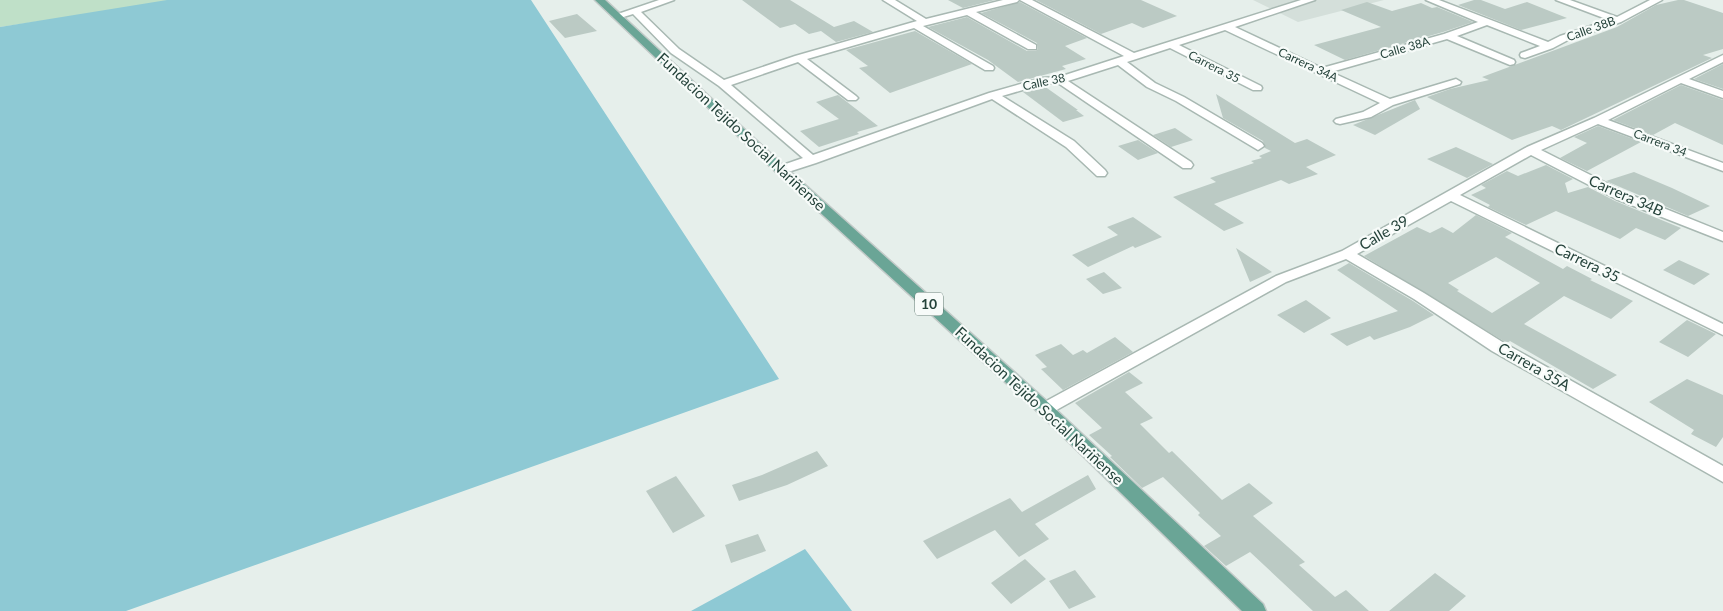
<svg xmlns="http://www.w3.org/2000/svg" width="1723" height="611" font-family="Lato,sans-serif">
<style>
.built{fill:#d4dfda}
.green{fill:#bfe0c8}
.water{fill:#8ec9d4}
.building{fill:#bbcac4;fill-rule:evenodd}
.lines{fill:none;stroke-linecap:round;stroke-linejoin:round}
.minor-casing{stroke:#a8b8b2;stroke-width:3}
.major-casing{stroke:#c2cac8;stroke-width:3}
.minor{fill:#fff;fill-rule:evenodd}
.major{fill:#6aa596;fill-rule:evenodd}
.labels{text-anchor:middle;stroke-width:4.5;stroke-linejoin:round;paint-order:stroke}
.far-street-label{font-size:12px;fill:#24423a;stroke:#f7fbf9}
.shield{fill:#f7fbf9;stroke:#637a73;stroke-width:1}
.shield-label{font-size:14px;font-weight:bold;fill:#24423a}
.street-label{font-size:15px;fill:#24423a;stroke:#f7fbf9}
</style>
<rect width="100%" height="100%" fill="#e6efeb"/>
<path class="built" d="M1253,0H1384L1298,22Z"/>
<path class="green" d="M0,0H184L0,27Z"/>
<path class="water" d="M167,0H531L779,379L126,611H0V27Z
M805,549L852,611H691Z"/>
<path class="building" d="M742,0H790L834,27L854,21L873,32L836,42L821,31L809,34L795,24L780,28Z
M948,0H995L963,8Z
M1036,0H1141L1177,16L1143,28L1132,23L1101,34Z
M1474,0H1481L1505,9L1527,2L1567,18L1521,30L1458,5Z
M1678,0H1684L1723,13V49L1703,55L1712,58L1561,130L1552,126L1512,140L1427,97L1450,89L1489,80L1482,77L1617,27L1656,5Z
M1020,2L1087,38L1065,46L1086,59L1062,66L1066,69L1018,82L988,60L928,27L967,17L1027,51H1036L1038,49L1037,43L981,13Z
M1367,2L1392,11L1421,3L1432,8L1437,7L1473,22L1443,32L1345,60L1314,45L1381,27L1341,10Z
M577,14L597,31L565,38L549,21Z
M915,31L972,64L890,93L859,68L868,66L846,50Z
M1723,64V89L1694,79Z
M1681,85L1723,100V145L1675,123L1653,135L1613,120Z
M1044,86L1078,110H1076L1084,116L1063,122L1023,92Z
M1216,94L1295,143L1307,139L1336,155L1306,167L1318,174L1289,184L1281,180L1214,204L1244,223L1224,231L1173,197L1216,182L1210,178L1254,163L1251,161L1262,158L1259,156L1271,151L1265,148L1263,141L1223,118Z
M838,95L878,126L857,132L859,134L819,147L800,131L839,119L816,102Z
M1415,100L1420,109L1375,135L1353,125Z
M1598,126L1641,142L1587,171L1560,158L1587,143L1574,137Z
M1175,128L1193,140L1171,147L1153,135Z
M1138,140L1158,153L1138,160L1118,146Z
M1456,147L1493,164L1467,178L1427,159Z
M1546,165L1573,179L1565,183L1568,193L1588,187L1615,201L1681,228L1665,240L1636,228L1620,239L1556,211L1526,225L1488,207L1490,205L1471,195L1486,188L1481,185L1507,171L1518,176Z
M1634,172L1672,188L1710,206L1688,216L1606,181Z
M1476,215L1512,233L1505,237L1563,269L1567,266L1592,279L1590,280L1633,301L1611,319L1564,296L1524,324L1617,375L1593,389L1510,341L1507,343L1364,256L1417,227L1430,233L1442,227L1453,233ZM1496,257L1540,283L1492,313L1457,291L1459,290L1448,283Z
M1133,217L1162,237L1135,248L1133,246L1088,267L1072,255L1118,235L1107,227Z
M1236,248L1272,272L1250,282Z
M1679,260L1710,274L1694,285L1663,270Z
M1349,263L1413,301L1434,315L1410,327L1374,340L1370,336L1347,346L1330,334L1398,311L1337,270Z
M1104,272L1122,288L1103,294L1086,279Z
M1306,300L1331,318L1304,333L1277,315Z
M1687,320L1716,334L1688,357L1659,342Z
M1115,337L1133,352L1063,390L1041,369L1047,367L1035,355L1061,344L1073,355L1083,350L1087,353Z
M1129,372L1143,383L1125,392L1153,418L1140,424L1169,453L1172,451L1222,500L1249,483L1273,503L1253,516L1305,562L1299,565L1335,597L1346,590L1369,611H1313L1250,552L1226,566L1204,546L1221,536L1198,515L1200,513L1163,477L1142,488L1110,457L1112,456L1089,435L1102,428L1075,403Z
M1687,379L1723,395V437L1716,447L1691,434L1694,430L1649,402Z
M817,451L828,466L787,485L739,501L732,485L762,475Z
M1088,475L1096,489L1035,524L1049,539L1019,557L995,530L937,559L923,541L1010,498L1022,512Z
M676,476L705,516L673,533L646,491Z
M758,534L766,551L731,563L725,545Z
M1025,559L1046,579L1011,604L991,583Z
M1075,570L1096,597L1069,609L1049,581Z
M1435,573L1466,596L1449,611H1389Z"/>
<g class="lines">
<defs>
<path id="minor" d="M659,0H674L641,12L679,49L724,80L795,56L917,21L883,0H895L926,19L1003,0H1019L1017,2L976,12L1036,45V49H1028L967,15L923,26L993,66L994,68L993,70H985L914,28L807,59L856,96L858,98L856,100H848L798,62L731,85L813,155L989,93L1042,78L1059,77L1124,56L1020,0H1032L1134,53L1301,0H1315L1235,27L1322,68L1444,34L1478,22L1426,0H1439L1548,42L1560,36L1609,20L1556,0H1570L1617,17L1650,0H1662L1621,22L1568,40L1553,48L1525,58L1521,57L1520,55L1521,53L1540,46L1487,25L1457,36L1514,60L1515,62L1514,64L1510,65L1447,39L1331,72L1390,99L1456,79L1461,82L1460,84L1393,105L1371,117L1340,124L1336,123L1334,121L1336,119L1363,112L1380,103L1225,30L1179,45L1261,86L1262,88L1261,90H1253L1170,48L1127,62L1155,83L1184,97L1262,143L1264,146L1258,150L1176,101L1147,87L1118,65L1068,81L1191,162L1193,165L1191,168H1183L1058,83L1043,84L1002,96L1074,141L1105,170L1107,173L1105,176H1097L1066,147L992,99L816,163L785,173H777L775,170L777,167L803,158L719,86L671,53L633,14L617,19L612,16Z
M1723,55V62L1689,79L1723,91V98L1681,83L1608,120L1723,163V171L1598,124L1541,150L1626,193L1723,232V241L1616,199L1531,155L1460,195L1723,324V335L1451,201L1357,254L1424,293L1504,343L1723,466V482L1492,351L1414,299L1346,259L1286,282L1051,413L1045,415L1039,413L1037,409L1039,405L1276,276L1342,251L1527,147L1594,118Z"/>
<path id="major" d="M595,0H605L785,167L1051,405L1263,604L1266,611H1242L1039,413L777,173Z"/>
</defs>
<use href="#minor" class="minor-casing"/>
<use href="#major" class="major-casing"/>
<use href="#minor" class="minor"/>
<use href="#major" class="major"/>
</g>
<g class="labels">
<g class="far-street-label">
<text transform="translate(1591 29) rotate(-20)" y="4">Calle 38B</text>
<text transform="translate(1405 48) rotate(-16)" y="4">Calle 38A</text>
<text transform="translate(1308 65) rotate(25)" y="4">Carrera 34A</text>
<text transform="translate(1214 67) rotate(27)" y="4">Carrera 35</text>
<text transform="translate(1044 82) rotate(-12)" y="4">Calle 38</text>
<text transform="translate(1660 143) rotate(21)" y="4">Carrera 34</text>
</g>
<rect class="shield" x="915" y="292.5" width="28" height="23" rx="4"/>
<g class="shield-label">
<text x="929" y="309">10</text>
</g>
<g class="street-label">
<text transform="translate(741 132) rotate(43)" y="5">Fundacion Tejido Social Nariñense</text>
<text transform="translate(1626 196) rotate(24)" y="5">Carrera 34B</text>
<text transform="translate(1384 233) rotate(-30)" y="5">Calle 39</text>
<text transform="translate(1587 263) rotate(26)" y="5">Carrera 35</text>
<text transform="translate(1534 367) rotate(30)" y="5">Carrera 35A</text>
<text transform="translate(1039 406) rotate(43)" y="5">Fundacion Tejido Social Nariñense</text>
</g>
</g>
</svg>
